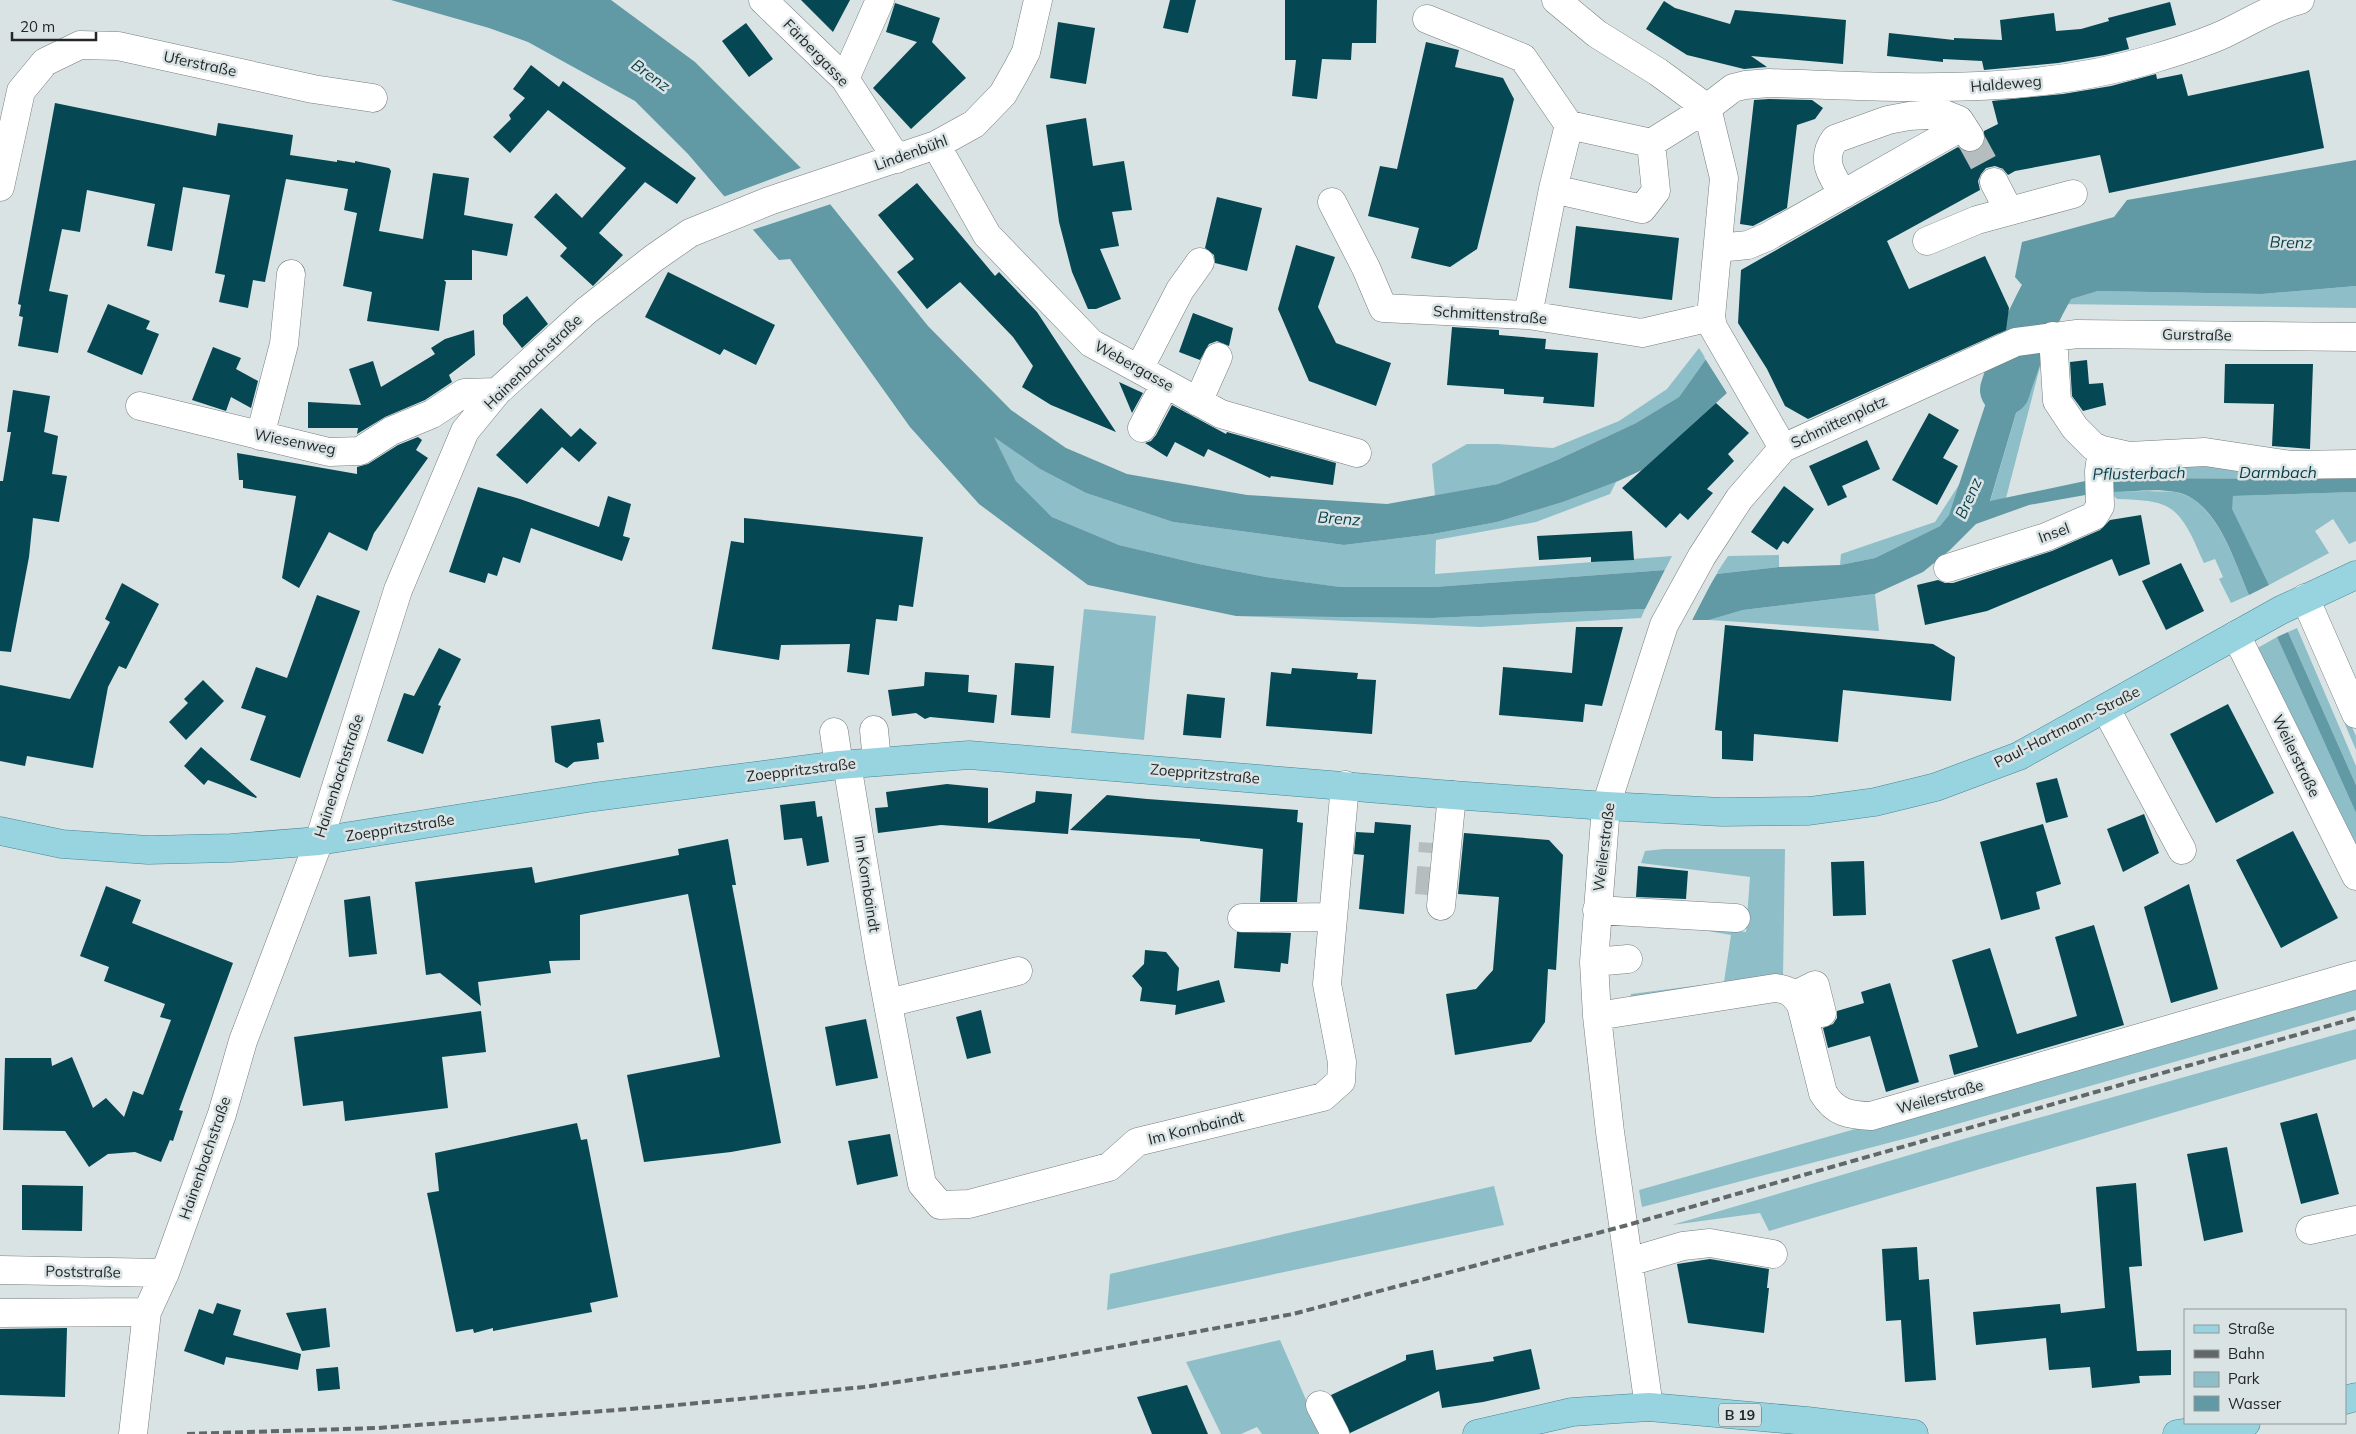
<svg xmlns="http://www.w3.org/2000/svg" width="2356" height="1434" font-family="Mulish,sans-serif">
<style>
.green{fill:#8ebec8}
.water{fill:#6199a5}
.pier{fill:#dae3e4}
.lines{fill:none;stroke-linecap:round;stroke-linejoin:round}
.river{stroke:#6199a5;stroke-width:50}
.building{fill:#054752}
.minor-tunnel{stroke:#b6bdbe;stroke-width:28;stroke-dasharray:28 14;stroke-linecap:butt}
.minor-casing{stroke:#767d7f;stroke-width:29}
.major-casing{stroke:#438593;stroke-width:29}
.minor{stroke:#fff;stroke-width:28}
.major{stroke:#98d4e0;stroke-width:28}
.rail{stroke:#626869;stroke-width:4;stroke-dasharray:8 4;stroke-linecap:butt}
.labels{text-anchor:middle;stroke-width:5;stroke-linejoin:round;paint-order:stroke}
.shield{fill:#dae3e4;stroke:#5b5f60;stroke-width:1}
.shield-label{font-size:14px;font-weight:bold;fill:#242728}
.street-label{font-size:15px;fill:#242728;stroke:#dae3e4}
.water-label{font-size:16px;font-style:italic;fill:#053d46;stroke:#dae3e4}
</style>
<rect width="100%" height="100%" fill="#dae3e4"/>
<path class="green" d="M2356,286V308L2055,304L2098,291L2262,294Z
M1699,348L1706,359L1679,397L1636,423L1557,460L1498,484L1435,496L1432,464L1467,444H1497L1553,448L1619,421L1667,389Z
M2034,352H2040L2042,359L2006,498L1990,502Z
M993,436L1040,469L1086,493L1173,522L1344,545L1433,534L1497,522L1563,502L1616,482L1610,494L1536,522L1436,540L1435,574L1672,556L1665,570L1434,587H1339L1266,577L1199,564L1119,545L1052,517L1016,481Z
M2208,465L2356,472V479L2108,478L2112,469L2128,466Z
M1962,480L1949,515L1940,526L1875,558L1840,565L1841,554L1935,522Z
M2149,491C2157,492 2167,491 2176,492C2217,501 2234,561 2249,595L2231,603L2219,579L2223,577L2215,559L2204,563C2196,546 2187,520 2171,509C2157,499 2133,500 2117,499L2110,492Z
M2356,492V541L2349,544L2333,519L2315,531L2329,553L2269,585L2231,509L2233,496Z
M1779,555V567L1716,574L1728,556Z
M1875,594L1879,631L1709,620L1743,610Z
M1084,609L1156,616L1144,740L1071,733Z
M1645,609L1641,618L1480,627L1236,616L1432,618Z
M2305,622L2356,736V750L2302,624Z
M2297,628L2356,766V785L2288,632Z
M2277,637L2356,813V864L2254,650Z
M1664,849H1785L1783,978L1629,1002L1631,994L1724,982L1731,935L1663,923L1664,918L1746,932L1750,877L1641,863L1645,851Z
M2356,988V1010L1915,1136L1642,1207L1639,1190Z
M2356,1029V1059L1769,1231L1760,1213L1672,1225L1967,1138Z
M1494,1186L1504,1225L1107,1310L1110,1274Z
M1280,1340L1321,1434H1262L1257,1427L1241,1434H1221L1186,1362Z"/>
<path class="water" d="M391,0H611L695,62L801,168L928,326L1011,410L1066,448L1127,474L1247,495L1387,504L1498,484L1557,460L1636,423L1679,397L1706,359L1727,393L1642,470L1616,482L1563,502L1497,522L1433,534L1344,545L1173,522L1086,493L1040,469L994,437L1016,481L1052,517L1119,545L1199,564L1266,577L1340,587H1434L1665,570L1645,609L1432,618L1236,616L1088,585L979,504L910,427L790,259L779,260L688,154L635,101L528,42L489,28Z
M2356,160V286L2262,294L2098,291L2055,304L2021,284L2015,277L2022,242L2114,217L2127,200Z
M2034,352L1990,501L2090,480L2091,494L2029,505L1976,524L1950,550L1923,572L1875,594L1743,610L1709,620H1692L1716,574L1779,567L1840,565L1875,558L1940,526L1949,515L1999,363Z
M2108,478L2356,479V492L2233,496L2232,509L2269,585L2249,595C2234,561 2217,500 2176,492C2155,488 2131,492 2110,492Z
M2288,632L2356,785V813L2277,637Z"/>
<path class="pier" d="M803,167L831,204L752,230L723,197Z
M1704,357L1708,358L1730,392L1727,393Z
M1666,568L1667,571L1657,592L1647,611L1644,612Z
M1718,572L1707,590L1691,622L1690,619L1705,589L1714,573Z"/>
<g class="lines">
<path class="river" d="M2005,390C2017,350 2033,315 2054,278"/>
</g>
<path class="building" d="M801,0H850L833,32Z
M1170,0H1196L1188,33L1163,28Z
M1285,0H1377L1376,43H1352L1351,60L1322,59L1317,99L1292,96L1296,60H1285Z
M1664,1L1675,8L1730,24L1735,10L1846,20L1843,64L1751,56L1767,67L1744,69L1687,55L1646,29Z
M2170,2L2176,25L2126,38L2129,49L2105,55L2058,63L1984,70L1982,61L1943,59V62L1887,56L1889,33L1954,40V38L2002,40L2000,20L2054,13L2056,31L2081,29L2109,21L2108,18Z
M895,3L940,18L932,42L966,78L911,129L873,88L917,42L886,32Z
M1058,22L1095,28L1086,84L1050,78Z
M746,23L773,59L749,77L722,41Z
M1426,42L1459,50L1455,67L1503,78L1514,99L1477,249L1450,267L1411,258L1419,228L1368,216L1380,166L1397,169Z
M531,65L559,87L563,81L696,178L677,204L645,182L599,233L623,255L593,286L560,256L567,248L534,217L556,193L582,218L626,168L548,110L510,153L493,137L511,119L509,115L525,98L513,89Z
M2309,70L2324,148L2109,193L2100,155L2015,171L2008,175L2003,169L1995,166L1986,168L1981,174L1978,181L1980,190L1887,241L1909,289L1985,256L2009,308L2006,330L1808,419L1785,406L1767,369L1738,323L1741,270L1958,147L1963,151L1970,153L1979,150L1984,144V131L1998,124L1992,101L2063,94L2111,86L2156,74L2157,79L2182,74L2188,96Z
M1769,99L1812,100L1823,108L1815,119L1797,125L1787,208L1753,226L1740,224L1754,100Z
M55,103L216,136L218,123L293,135L290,155L337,162V160L355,163V161L389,168L391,171L379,231L423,239L433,173L469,178L464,215L513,224L507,256L472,250V280H444L446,282L439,331L367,321L372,292L343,286L357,213L344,210L348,189L286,179L265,282L253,280L248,308L219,302L225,275L215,273L230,195L183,187L172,251L147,246L155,204L87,190L80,232L62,229L49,291L68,295L58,353L18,346L23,317L19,316L21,305L18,304Z
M1086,118L1093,166L1124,161L1132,210L1112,212L1119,246L1100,249L1121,299L1096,309H1088L1072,272L1059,222L1046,125Z
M917,183L995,276L999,272L1037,312L1116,432L1051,405L1022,387L1033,366L1013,337L960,282L927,309L897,272L914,259L878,215Z
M1217,197L1262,208L1247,271L1215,263L1214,255L1205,248Z
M1576,226L1679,238L1672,300L1569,288Z
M1296,245L1335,257L1318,307L1336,343L1391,363L1376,406L1309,381L1278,309Z
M668,272L775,325L756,365L724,349L720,355L645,317Z
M527,296L548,324L522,348L503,324V315Z
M108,304L150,321L146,329L159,334L142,375L87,352Z
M1193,313L1233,328L1229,346L1217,341L1209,344L1200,360L1179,352Z
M1452,327L1499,330V335L1546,339L1545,349L1598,353L1594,407L1543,403L1544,397L1504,394V389L1447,385Z
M474,330L475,355L449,375L452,382L425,400L385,417L357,434L358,428H308V402L361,405L349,369L373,361L381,387L435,354L431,348L445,339Z
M213,347L241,358L236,369L258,381L251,408L231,397L226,411L192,400Z
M2087,360L2089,384L2103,383L2106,405L2083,411L2072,396L2070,362Z
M2225,364H2313L2310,449L2272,446L2274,404L2224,403Z
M1119,382L1143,393L1132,413Z
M13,390L50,396L44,432L58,436L52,474L67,476L59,522L33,518L29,557L11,652L0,651V481H3L11,432H7Z
M1716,403L1749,433L1728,454L1734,461L1707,489L1713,493L1688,520L1680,513L1666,528L1622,488Z
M1172,405L1226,434L1227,432L1336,463L1333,485L1271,476L1270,478L1208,449L1204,457L1175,442L1167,457L1145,443L1151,441L1156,435Z
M541,408L571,437L580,428L597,443L579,462L562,447L527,484L496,455Z
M1929,413L1959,430L1943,458L1958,466L1937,505L1892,480Z
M418,437L422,440L416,450L428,458L374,533L367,551L329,532L299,588L282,578L296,496L243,488V480H239L237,453L357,474V467L368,464L398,445Z
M1867,440L1880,469L1842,486L1847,497L1828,506L1809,466Z
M1784,486L1814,509L1788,544L1783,541L1777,550L1751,532Z
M478,487L520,499L599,527L608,496L631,504L623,536L630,538L622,561L531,528L520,563L503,557L497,576L488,573L485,583L449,572Z
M2141,515L2150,564L2119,576L2112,559L1987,611L1925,625L1917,585L1938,580L1945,583H1953L2052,551L2100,530L2110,520Z
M744,518L923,537L913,607L899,605L897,621L876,619L869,675L847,672L850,644L781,645L779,660L712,649L731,541L744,543Z
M1632,531L1634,560L1591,562V557L1539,560L1537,536Z
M2181,563L2204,611L2166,630L2142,581Z
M122,583L159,604L126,669L119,666L108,687L93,768L27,756L25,766L0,761V685L70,699L110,622L105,619Z
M317,595L360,611L300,778L250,760L266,716L241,708L256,667L287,678Z
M1725,625L1933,644L1955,657L1951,701L1843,690L1838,742L1754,734L1753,761L1722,759V731L1715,730Z
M1576,627H1623L1602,706L1585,704L1583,722L1499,715L1503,667L1572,673Z
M439,648L461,659L438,705L441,706L423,754L387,741L404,693L414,696Z
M1015,663L1054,666L1050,718L1011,715Z
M1292,668L1358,673L1357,679L1376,680L1372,734L1266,726L1271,672L1291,674Z
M925,672L969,675L968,692L997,695L994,723L930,717L925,719L916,713L892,716L888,690L924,686Z
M203,680L224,701L186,740L169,722L188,703L184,699Z
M1187,694L1225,698L1221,738L1183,735Z
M2228,704L2274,793L2216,823L2170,734Z
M600,719L604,742L597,743L599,759L574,762L567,768L555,762L551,726Z
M201,747L257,797L256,798L208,780L204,785L184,766Z
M2057,778L2068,817L2046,823L2036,783Z
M947,784L988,788V823L1035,802L1036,791L1072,794L1068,834L941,825L878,833L875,808L888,807L886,792Z
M1107,795L1147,799L1298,810L1297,822L1303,823L1297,902H1260L1263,849L1200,841V839L1070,830Z
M815,801L817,817L822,816L829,862L807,866L802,838L784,840L780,805Z
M2144,814L2159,853L2123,872L2107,829Z
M1375,822L1411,825L1404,914L1359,909L1364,855L1354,854L1356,832L1374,833Z
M2043,824L2061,884L2036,892L2040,909L2001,920L1980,842Z
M2293,831L2338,918L2281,948L2236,860Z
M1464,833L1549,840L1563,855L1556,970L1548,969L1545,1022L1531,1042L1455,1055L1446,994L1476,989L1493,970L1499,897L1458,894Z
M728,839L736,885H732L781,1143L731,1152L644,1162L627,1075L720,1057L688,894L580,915V960L549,961L551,973L478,982L481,1006L440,973L426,975L415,882L532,867L535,883L679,855L678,849Z
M1864,861L1866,915L1833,916L1831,862Z
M1638,866L1688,871L1686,899L1636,897Z
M2189,884L2218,989L2171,1003L2144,907Z
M106,886L141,900L132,923L233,963L179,1110L183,1111L173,1141L170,1140L161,1162L135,1152L108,1154L89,1167L65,1131L3,1130L5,1058H51L52,1066L72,1057L93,1108L106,1098L124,1117L133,1091L143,1095L171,1020L160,1017L165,1004L104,981L109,967L80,956Z
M370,896L377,954L349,957L344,900Z
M2094,925L2124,1025L1954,1075L1949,1055L1978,1047L1952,960L1990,948L2017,1034L2077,1016L2055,937Z
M1237,932L1291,933L1288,964L1281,963L1280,972L1234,968Z
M1145,950L1166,952L1179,968L1177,991L1219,980L1225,1002L1175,1015L1176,1005L1140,1001L1142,988L1132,976L1144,964Z
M1890,983L1919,1082L1886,1092L1870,1036L1828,1048L1823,1028L1833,1024L1837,1018V1011L1864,1003L1861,992Z
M981,1010L991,1053L967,1059L956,1017Z
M481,1011L486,1052L442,1057L448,1108L345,1121L343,1101L303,1106L294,1037Z
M866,1019L878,1078L836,1086L825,1027Z
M2317,1113L2339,1194L2301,1204L2280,1123Z
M577,1123L581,1140L587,1139L618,1297L590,1303L592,1312L493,1331V1328L474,1333L473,1329L456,1332L427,1193L439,1191L435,1153Z
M890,1134L898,1176L857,1185L848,1141Z
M2227,1147L2243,1232L2204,1241L2187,1154Z
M2136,1183L2142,1266L2129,1267L2137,1351L2171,1350V1375L2139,1376L2140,1383L2092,1388L2090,1367L2049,1370L2046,1338L1976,1345L1973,1312L2060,1304L2061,1313L2105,1308L2096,1187Z
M22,1185L83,1186L82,1231L22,1230Z
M1917,1247L1919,1280L1929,1279L1936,1380L1905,1382L1901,1320L1886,1321L1882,1249Z
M1710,1259L1769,1269L1767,1288H1769L1764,1333L1688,1323L1677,1264Z
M217,1303L241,1310L233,1335L301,1354L298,1370L226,1357L224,1365L184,1351L199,1309L213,1314Z
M326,1308L330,1347L302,1351L286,1313Z
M67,1328L65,1397L0,1395V1329Z
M1531,1349L1540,1389L1483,1402L1442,1408L1439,1391L1350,1433L1331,1395L1406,1360V1355L1433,1350L1436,1370L1494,1361L1493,1357Z
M338,1367L340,1389L318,1391L316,1369Z
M1187,1385L1208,1434H1152L1137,1397Z"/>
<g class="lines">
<path class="minor-tunnel" d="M1970,138L1994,182
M1429,895L1433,843"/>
<defs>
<path id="minor" d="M763,0L845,79L897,159
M1556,0L1597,34L1658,72L1707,108L1724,178L1711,317L1713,327L1783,448
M1427,19L1523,58L1569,125
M845,79L880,0
M1651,143L1569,125L1553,189L1642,209L1656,191L1651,143L1707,108L1733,88L1745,85L1769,83C1901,87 2028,97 2156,58C2179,51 2202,44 2224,34C2249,22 2273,7 2300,0
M936,145L987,235L1091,343L1221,414L1357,453
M1994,182L2009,211
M0,187L21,91L45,62L80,45L118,46L313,89L373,98
M1844,194C1831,176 1820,159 1835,139L1888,120L1909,116L1944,114L1959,120L1970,137
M1332,202L1366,268L1383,308L1528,315L1642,333L1711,317
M1927,241L1977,220L2073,194
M1718,248L1748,245L1767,237L1963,126
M1528,315L1553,189
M2053,336L2057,401L2075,428L2093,446L2102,450L2129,456L2205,452L2291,465L2356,464
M1139,369L1180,290L1200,262
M1198,402L1218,357
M140,406L329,452L360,451L391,431L432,414L464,393L497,392
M1142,428L1165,384
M260,436L284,344L291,274
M1948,568L2046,537L2094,516L2100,506L2099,471L2102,450
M2305,598L2356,714
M2236,635L2356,876
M2106,709L2182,850
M874,730L877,761
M834,732L839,765
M847,764L879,957L922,1184L940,1205L969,1204L1109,1167L1137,1142L1323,1097L1341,1081L1342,1062L1327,984L1345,785
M1441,906L1452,795
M1597,910L1736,918
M1242,918L1333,917
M1594,962L1628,959
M1795,995L1815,985L1822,1013
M888,1003L1018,971
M1597,1016L1775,988C1789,989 1794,994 1801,1005L1823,1093C1835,1113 1849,1115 1871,1116L2356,975
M2310,1230L2356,1220
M1629,1262L1683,1246L1710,1243L1773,1254
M0,1270L165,1273
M0,1313L147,1312
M1320,1405L1335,1434
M1649,1407L1610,1132L1597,1016L1594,962L1606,806L1664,625L1702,556L1739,499L1783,448L2016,342L2077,334L2356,337
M133,1434L147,1312L165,1273L222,1114L243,1041L319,841L398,590L465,431L497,392L586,311L654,258L690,233L769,201L936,145L974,124L1003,94L1016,71L1026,52L1038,0"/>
<path id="major" d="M0,831L62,844L148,850L231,848L319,841L594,797L839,765L969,755L1452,795L1606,806L1722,812L1809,811L1875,802L1936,787L2019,756L2281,610L2356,575
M2345,1400L2356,1397
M1477,1434L1572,1412L1649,1407L1807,1421L1914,1434
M2177,1434L2246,1423"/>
</defs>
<use href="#minor" class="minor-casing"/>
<use href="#major" class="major-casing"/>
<use href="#minor" class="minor"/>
<use href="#major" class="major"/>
<path class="rail" d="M187,1434L378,1428L656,1407L864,1387L1032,1362L1293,1314L1624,1226L2356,1018"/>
</g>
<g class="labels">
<rect class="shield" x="1719" y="1403.5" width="42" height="23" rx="4"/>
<g class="shield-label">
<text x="1740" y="1420">B 19</text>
</g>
<g class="street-label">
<text transform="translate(816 53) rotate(46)" y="5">Färbergasse</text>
<text transform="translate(200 64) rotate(12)" y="5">Uferstraße</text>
<text transform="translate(2006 84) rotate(-5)" y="5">Haldeweg</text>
<text transform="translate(911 153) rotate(-20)" y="5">Lindenbühl</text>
<text transform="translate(1490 315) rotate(4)" y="5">Schmittenstraße</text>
<text transform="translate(2197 335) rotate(1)" y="5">Gurstraße</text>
<text transform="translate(533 362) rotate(-44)" y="5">Hainenbachstraße</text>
<text transform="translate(1134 366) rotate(29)" y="5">Webergasse</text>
<text transform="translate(1839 422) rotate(-25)" y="5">Schmittenplatz</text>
<text transform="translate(295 442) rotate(11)" y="5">Wiesenweg</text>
<text transform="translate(2054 533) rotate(-20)" y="5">Insel</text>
<text transform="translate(2067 727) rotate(-27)" y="5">Paul-Hartmann-Straße</text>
<text transform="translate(2296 756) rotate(64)" y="5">Weilerstraße</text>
<text transform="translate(801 770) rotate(-7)" y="5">Zoeppritzstraße</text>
<text transform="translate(1205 774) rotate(5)" y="5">Zoeppritzstraße</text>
<text transform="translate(339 776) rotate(-72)" y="5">Hainenbachstraße</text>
<text transform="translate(400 828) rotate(-9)" y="5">Zoeppritzstraße</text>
<text transform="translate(1604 847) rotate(-83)" y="5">Weilerstraße</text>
<text transform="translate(867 884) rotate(81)" y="5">Im Kornbaindt</text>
<text transform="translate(1940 1097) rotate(-16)" y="5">Weilerstraße</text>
<text transform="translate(1196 1128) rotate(-14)" y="5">Im Kornbaindt</text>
<text transform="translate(205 1158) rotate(-71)" y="5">Hainenbachstraße</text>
<text transform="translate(83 1272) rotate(1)" y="5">Poststraße</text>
</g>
<g class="water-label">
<text transform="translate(651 75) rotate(36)" y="6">Brenz</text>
<text transform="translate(2291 242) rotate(1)" y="6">Brenz</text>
<text x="2278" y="478">Darmbach</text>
<text transform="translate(2139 473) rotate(-1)" y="6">Pflusterbach</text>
<text transform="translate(1968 498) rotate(-66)" y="6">Brenz</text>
<text transform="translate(1339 518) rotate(4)" y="6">Brenz</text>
</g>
</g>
<rect x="2184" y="1309" width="162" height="115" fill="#dae3e4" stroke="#919899"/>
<rect x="2194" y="1325" width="25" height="8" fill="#98d4e0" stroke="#919899"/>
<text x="2228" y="1334" font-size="15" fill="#242728">Straße</text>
<rect x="2194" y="1350" width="25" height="8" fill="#626869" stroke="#919899"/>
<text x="2228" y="1359" font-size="15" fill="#242728">Bahn</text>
<rect x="2194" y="1372" width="25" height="15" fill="#8ebec8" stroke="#919899"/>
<text x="2228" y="1384" font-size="15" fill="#242728">Park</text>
<rect x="2194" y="1396" width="25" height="15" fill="#6199a5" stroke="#919899"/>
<text x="2228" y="1409" font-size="15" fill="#242728">Wasser</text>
<path d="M12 32v8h84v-8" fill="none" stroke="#242728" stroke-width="2.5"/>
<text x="20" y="32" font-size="15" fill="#242728" stroke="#dae3e4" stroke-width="4" paint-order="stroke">20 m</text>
</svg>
